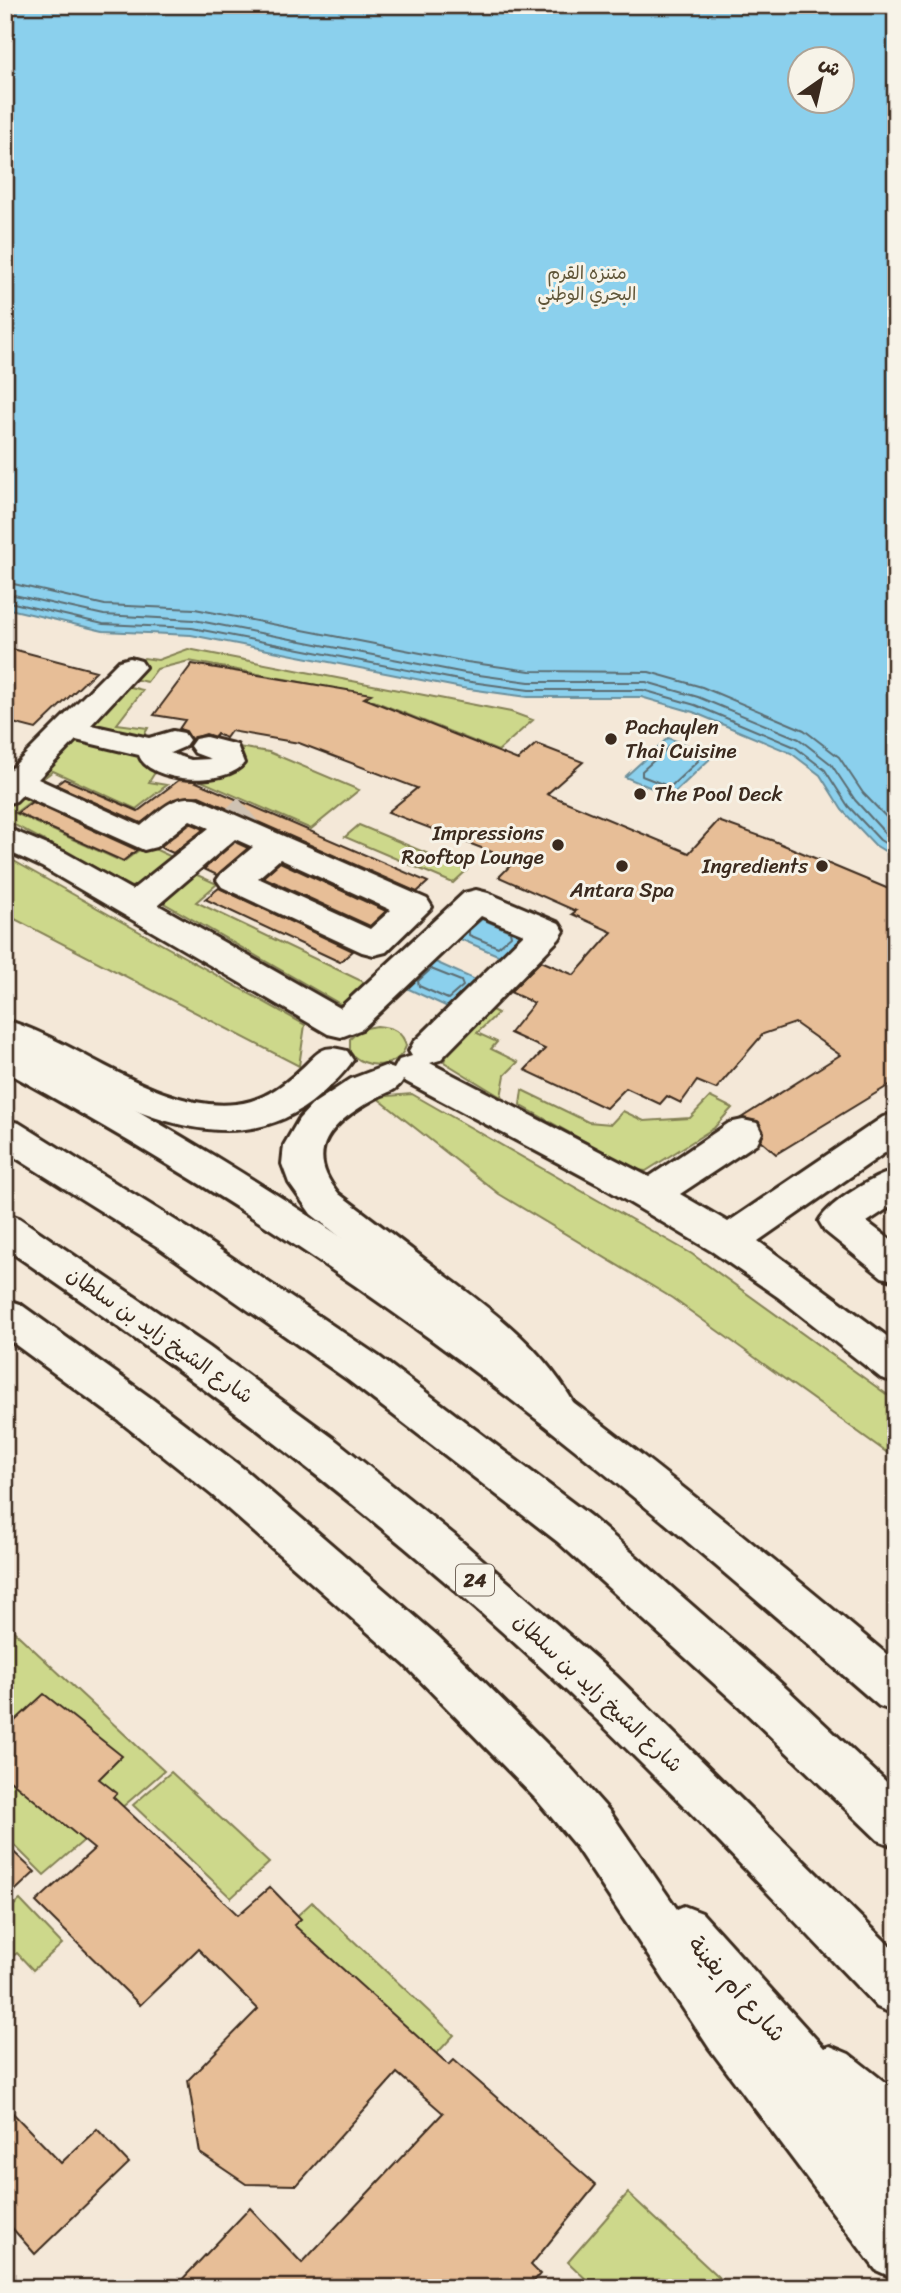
<svg xmlns="http://www.w3.org/2000/svg" width="901" height="2293" font-family="Sriracha,'Playpen Sans Arabic',sans-serif">
<style>
.green{fill:#cdd88b;stroke:#848154;stroke-width:2}
.water{fill:#8bd0ed;stroke:#6b8e9a;stroke-width:2;fill-rule:evenodd}
.lines{fill:none;stroke-linecap:round;stroke-linejoin:round}
.shore{stroke:#5b6c71;stroke-width:2}
.building{fill:#e7be97;stroke:#3b2a1e;stroke-width:2}
.minor-tunnel{stroke:#cfc2b3;stroke-width:33;stroke-dasharray:33 17;stroke-linecap:butt}
.minor-casing{stroke:#3b2a1e;stroke-width:6}
.major-casing{stroke:#3b2a1e;stroke-width:6}
.highway-casing{stroke:#3b2a1e;stroke-width:6}
.minor{fill:#f7f3e8;fill-rule:evenodd}
.major{fill:#f7f3e8;fill-rule:evenodd}
.highway{fill:#f7f3e8;fill-rule:evenodd}
.poi-dot{fill:#3b2a1e;stroke:#f7f3e8;stroke-width:2.5}
.labels{text-anchor:middle;stroke-width:6;stroke-linejoin:round;paint-order:stroke}
.far-park-label{font-size:18px;fill:#605639;stroke:#f7f3e8}
.shield{fill:#f7f3e8;stroke:#73665b;stroke-width:2}
.shield-label{font-size:19px;font-weight:bold;fill:#3b2a1e}
.poi-label{font-size:21px;fill:#3b2a1e;stroke:#f7f3e8;text-anchor:start}
.street-label{font-size:21px;fill:#3b2a1e;stroke:#f7f3e8}
.near-street-label{font-size:24px;fill:#3b2a1e;stroke:#f7f3e8}
</style>
<rect width="100%" height="100%" fill="#f4e8d8"/>
<filter id="ink" filterUnits="userSpaceOnUse"><feTurbulence type="fractalNoise" baseFrequency=".0143" numOctaves="2"/><feDisplacementMap in="SourceGraphic" scale="14" xChannelSelector="R" yChannelSelector="G"/><feConvolveMatrix kernelMatrix="1 2 1 2 8 2 1 2 1" color-interpolation-filters="sRGB"/></filter>
<g filter="url(#ink)">
<path class="green" d="M188,649L511,712L533,720L498,751L349,691L189,661L157,669L147,682L128,678L144,658L158,660Z
M122,685L143,690L117,724L148,728L143,737L161,740L81,728Z
M72,735L143,751L159,766L149,782L167,785L136,809L53,771L41,780L35,777Z
M232,746L269,752L359,790L311,829L201,781Z
M19,796L32,797L31,801L15,813L123,862L146,845L174,858L140,885L131,887L5,820V807Z
M359,825L467,870L453,883L345,837Z
M5,856L305,1025L299,1066L5,914Z
M195,874L217,884L196,902L372,986L355,1002L342,1005L162,902Z
M484,1006L498,1013L477,1033L497,1042L491,1049L518,1062L505,1075L501,1097L444,1062L449,1042Z
M377,1026C391,1027 403,1031 406,1046C398,1070 364,1070 350,1052V1039L361,1029Z
M522,1090L588,1122L611,1124L623,1111L644,1121L690,1118L710,1097L732,1108L714,1128L646,1171L636,1170L520,1105Z
M412,1094L692,1254L896,1401V1459L672,1298L499,1194L376,1097Z
M5,1623L164,1771L44,1875L5,1836Z
M171,1772L269,1863L231,1898L133,1805Z
M20,1900L62,1944L33,1970L17,1953L5,1962V1913Z
M312,1902L454,2035L428,2063L285,1927Z
M628,2193L730,2288H595L568,2262Z"/>
<path class="water" d="M5,5H896V858L875,845L842,810L820,775L791,753L693,712L641,697H528L462,688L191,635L103,631L5,608ZM800,60H842V102H800Z
M668,738L714,755L671,796L625,777Z
M480,911L527,931L500,956L453,936Z
M431,960L478,981L450,1008L402,986Z"/>
<g class="lines">
<path class="shore" d="M5,582L105,605L195,609L467,662L530,671L649,672L702,687L804,730L839,757L863,793L896,827
M5,593L104,615L194,620L465,673L529,682H646L698,697L799,739L831,764L855,800L885,833L896,840
M5,601L103,624L192,628L464,681L529,690H643L695,705L795,747L825,770L848,806L880,840L896,850
M670,746L696,756L698,761L670,787L642,776V771Z
M482,919L510,931L511,936L498,947L469,935V930Z
M431,969L461,981L463,986L448,999L419,986L418,981Z"/>
</g>
<path class="building" d="M5,647L96,671L36,729L5,721Z
M192,664L371,694L364,698L518,760L536,744L583,762L547,794L689,853L718,821L774,841L896,892V1081L776,1154L761,1141L764,1132L759,1122L741,1118L840,1055L795,1023L763,1034L716,1089L697,1081L681,1103L667,1096L660,1104L626,1088L606,1108L525,1070L545,1049L510,1033L534,1003L510,992L541,961L574,975L612,932L572,914L576,911L499,877L515,861L388,812L417,788L299,743L231,731L226,738L217,734L215,737L206,734L191,739L186,731L179,729L185,720L154,715Z
M64,779L138,811L179,780L194,781L428,882L417,892L199,796L174,799L141,823L56,785Z
M32,802L137,850L123,861L17,813Z
M190,823L204,829L173,853L160,847Z
M235,842L248,848L217,875L204,869Z
M280,862L386,911L370,926L263,877Z
M219,888L221,889L353,951L340,962L205,899Z
M44,1694L122,1756L99,1779L117,1793L113,1797L238,1915L270,1887L301,1919L294,1925L449,2065L454,2060L596,2185L531,2265L540,2274L528,2288H174L250,2208L302,2263L443,2113L397,2073L297,2185L246,2184L200,2153L188,2080L258,2009L198,1949L140,2005L36,1902L94,1849L5,1776V1730Z
M5,1844L35,1872L5,1900Z
M5,2105L61,2163L97,2129L129,2163L35,2254L5,2220Z"/>
<g class="lines">
<path class="minor-tunnel" d="M224,832L258,803"/>
<defs>
<path id="minor" d="M130,658L141,661L145,667L91,725L149,738L173,731L184,733L189,740L184,747L170,753L191,760L211,759L195,753L190,746L195,739L206,737L237,745L244,763C227,787 148,783 139,755L76,740L38,779L141,826C159,812 174,793 199,799L427,899L432,907L386,952L374,955L362,952L222,887L217,880L222,873L253,847L235,839L158,905L340,1008L464,893L476,890L488,893L559,923L564,931L559,939L440,1060L430,1063L649,1177L729,1123L743,1120L757,1123L762,1133L757,1143L680,1194L728,1222L883,1117L896,1113V1145L758,1241L896,1343V1382L881,1378L778,1297L713,1252L598,1184L403,1080C397,1091 387,1092 376,1098C334,1121 301,1149 339,1194C375,1221 410,1248 446,1276C497,1314 546,1351 577,1409L570,1421L555,1426L540,1421L511,1380L483,1349L311,1214L289,1183L282,1164L284,1145L299,1119L313,1104L351,1079L385,1066L394,1069L399,1060L412,1056L409,1051L414,1042L524,934L481,916L362,1029L341,1037L328,1034L42,867L5,850V827L66,853L132,890L209,828L190,820L156,847L144,850L22,795L16,801L5,804L6,774L119,661ZM280,859L391,910L370,929L258,878Z
M5,1020C77,1040 159,1113 236,1104C262,1101 282,1087 301,1069C307,1064 314,1055 321,1051C330,1046 338,1049 347,1051L353,1060C344,1074 332,1084 320,1095C225,1179 97,1092 5,1047Z
M896,1170V1203L867,1222L896,1244V1281L882,1277L825,1231L819,1221C830,1202 874,1176 896,1170Z"/>
<path id="major" d="M5,1043C28,1049 48,1062 69,1073C119,1100 168,1128 216,1157C460,1306 677,1478 896,1662V1712L879,1706C743,1588 608,1471 463,1363C318,1255 165,1158 5,1071Z
M5,1299L20,1304L148,1396L244,1469L439,1637L570,1767L610,1812L677,1909L684,1906L702,1913L824,2048L830,2046L849,2054L896,2091V2279L876,2270L710,2049L574,1844L536,1799L405,1665L212,1495L118,1420L5,1337Z"/>
<path id="highway" d="M5,1120L19,1123L186,1227L378,1356L590,1516L774,1677L896,1791V1847L878,1840L740,1707L558,1542L348,1380L158,1247L5,1151Z
M5,1213L19,1218L209,1347L333,1438L453,1534L616,1676L896,1952V2015L877,2007C763,1888 651,1767 529,1656C365,1506 189,1373 5,1248Z"/>
</defs>
<use href="#minor" class="minor-casing"/>
<use href="#major" class="major-casing"/>
<use href="#highway" class="highway-casing"/>
<use href="#minor" class="minor"/>
<use href="#major" class="major"/>
<use href="#highway" class="highway"/>
</g>
</g>
<g class="poi-dot">
<circle cx="611" cy="739" r="7"/>
<circle cx="640" cy="794" r="7"/>
<circle cx="558" cy="845" r="7"/>
<circle cx="622" cy="866" r="7"/>
<circle cx="822" cy="866" r="7"/>
</g>
<g class="labels">
<g class="far-park-label">
<text x="587" y="279">متنزه القرم<tspan x="587" dy="21">البحري الوطني</tspan></text>
</g>
<rect class="shield" x="456" y="1564.5" width="38" height="31" rx="5"/>
<g class="shield-label">
<text x="475" y="1587">24</text>
</g>
<g class="poi-label">
<text x="625" y="734">Pachaylen<tspan x="625" dy="24">Thai Cuisine</tspan></text>
<text x="654" y="801">The Pool Deck</text>
<text x="544" y="840" text-anchor="end">Impressions<tspan x="544" dy="24">Rooftop Lounge</tspan></text>
<text x="808" y="873" text-anchor="end">Ingredients</text>
<text x="622" y="897" text-anchor="middle">Antara Spa</text>
</g>
<g class="street-label">
<text transform="translate(160 1335) rotate(35)" y="7">شارع الشيخ زايد بن سلطان</text>
<text transform="translate(598 1693) rotate(43)" y="7">شارع الشيخ زايد بن سلطان</text>
</g>
<g class="near-street-label">
<text transform="translate(737 1989) rotate(48)" y="8">شارع أم يفينة</text>
</g>
</g>
<rect width="901" height="2293" fill="none" stroke="#f7f3e8" stroke-width="28"/>
<rect x="14" y="14" width="873" height="2265" fill="none" stroke="#3b2a1e" stroke-width="2.5" filter="url(#ink)"/>
<g transform="translate(821 80) rotate(34)"><circle r="33" fill="#f7f3e8" stroke="#aca397" stroke-width="2"/>
<path d="M0-5L12 26L0 18L-12 26Z" fill="#3b2a1e"/>
<text y="-10" font-size="19" font-weight="bold" text-anchor="middle" fill="#3b2a1e">ش</text>
</g>
</svg>
